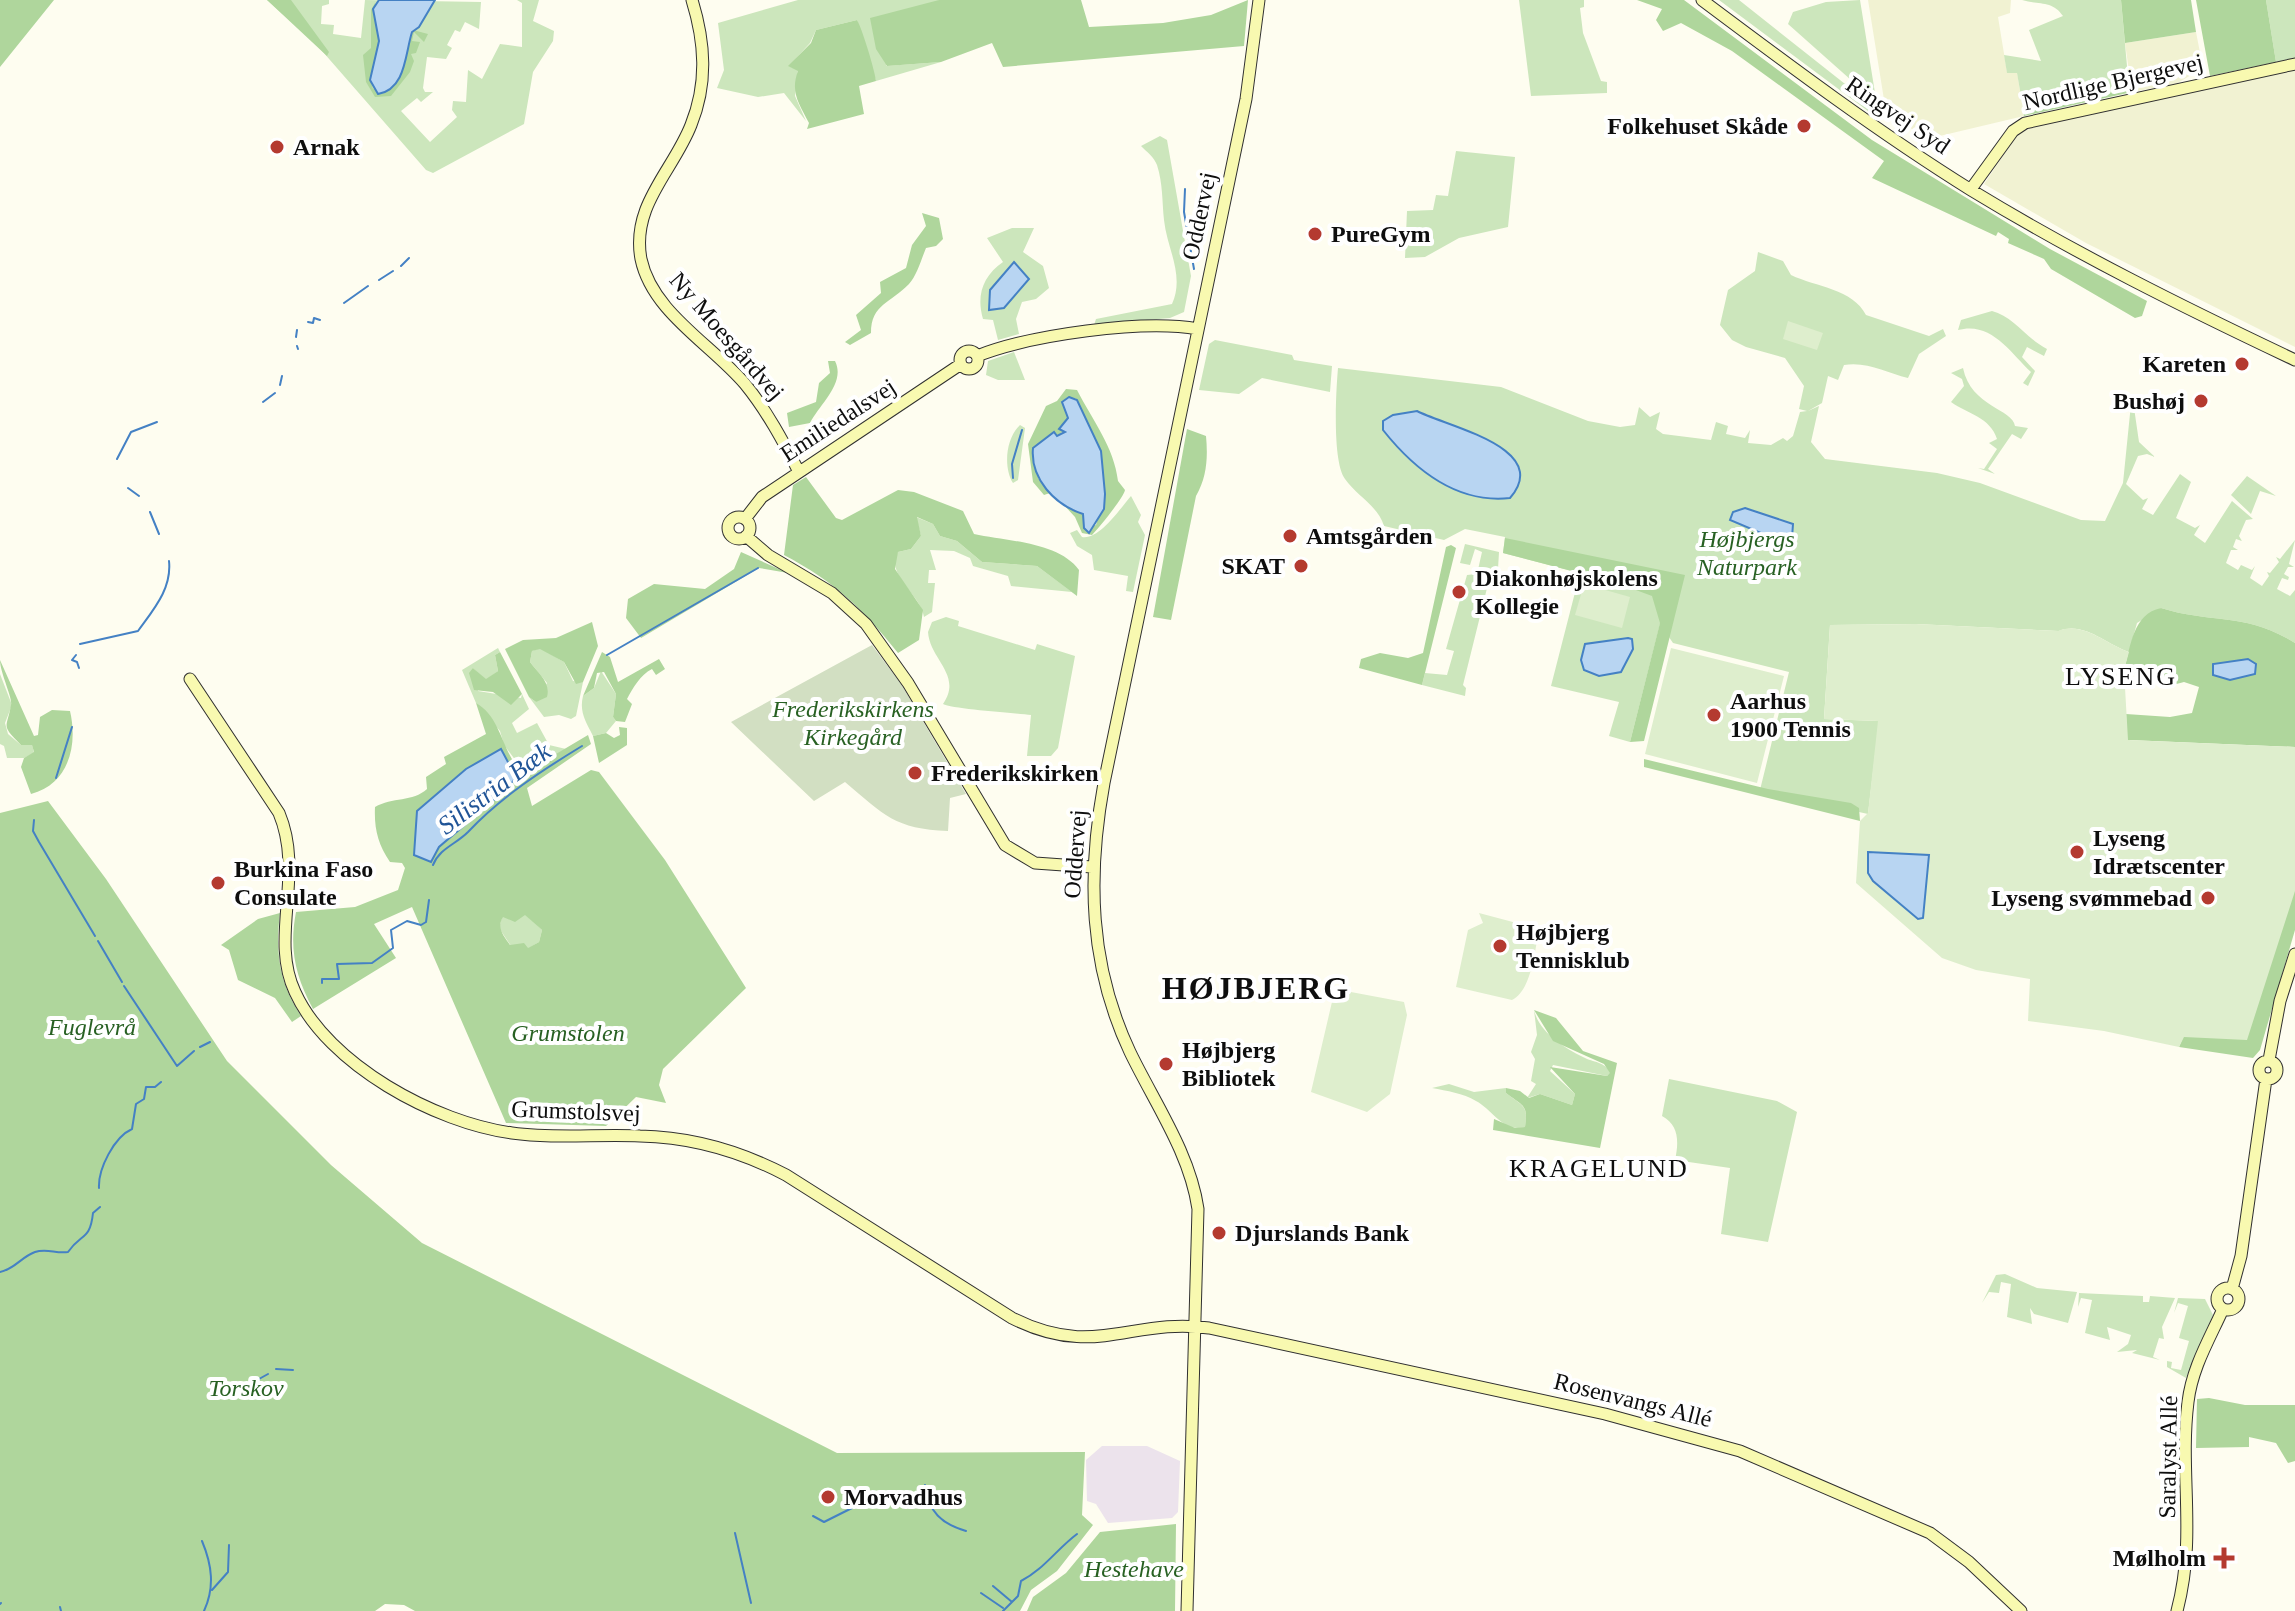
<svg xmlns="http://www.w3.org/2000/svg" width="2295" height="1611" font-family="Georgia,serif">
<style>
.industrial{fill:#ece3ec}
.farmland{fill:#f1f2d2}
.green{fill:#cce6bc}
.forest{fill:#afd69c;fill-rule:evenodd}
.cemetery{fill:#d2dfc2}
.pitch{fill:#deeecd}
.water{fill:#b8d5f2;stroke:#4481c4;stroke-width:2}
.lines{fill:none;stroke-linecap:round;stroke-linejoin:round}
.stream{stroke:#4481c4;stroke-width:2}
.secondary-casing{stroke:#303030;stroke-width:13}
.secondary{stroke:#f8f9b0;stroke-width:11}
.poi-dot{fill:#b43a30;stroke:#fff;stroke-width:3}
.labels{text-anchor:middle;stroke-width:8;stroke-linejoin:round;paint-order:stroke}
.street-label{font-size:24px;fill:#0e0e0e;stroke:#fff}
.poi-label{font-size:24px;font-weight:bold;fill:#0e0e0e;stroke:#fff;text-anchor:start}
.park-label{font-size:24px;font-style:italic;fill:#286123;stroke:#fff}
.neighbourhood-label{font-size:26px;letter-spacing:2px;fill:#0e0e0e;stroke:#fff}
.water-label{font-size:26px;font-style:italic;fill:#205497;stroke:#fff}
.district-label{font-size:32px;font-weight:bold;letter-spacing:2px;fill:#0e0e0e;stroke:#fff}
</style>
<rect width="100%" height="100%" fill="#fefdf0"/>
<path class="industrial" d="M1102,1446H1147L1180,1461L1178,1512L1172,1518L1108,1523L1096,1504L1087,1501L1086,1460Z"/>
<path class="farmland" d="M1868,0H2011L2010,13L1998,17L2007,72H2017L2024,116L1927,139L1886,112Z
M2196,32L2203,68L2176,84L2132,92L2125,43Z
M2295,69V347L2086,243L1984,184L2022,128Z"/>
<path class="green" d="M267,0H329V4L322,6L321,24L334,25L333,34L361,38L365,0L481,2L479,29L465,22L460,32L455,30L447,45L452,48L446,59L427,57L423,88L425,92H433L421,102L417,98L401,111L430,142L457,117L452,110L453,101L466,102L468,70L482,79L500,44L522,47V3L517,0H539L533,21L554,31L553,41L533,72L524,124L433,173L426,170L316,44Z
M798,0H939L886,66L941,62L876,81L857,20L816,30L810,43L789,66L798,70L795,96L806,121L784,93L758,97L717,88L724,70L718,23Z
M1519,0H1584V7L1580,8L1583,33L1601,81L1607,82V93L1531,96Z
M1719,0H1739L1859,95L1873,101L1876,117Z
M1860,0L1875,93L1860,88L1788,24L1793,12L1826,2Z
M2022,0H2121L2129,88L2023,108L2017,73H2007L2004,55L2041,61L2029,30L2063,16C2053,0 2038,5 2022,0Z
M2266,0H2295V58L2276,62Z
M1160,136L1167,140L1191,276L1184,312L1170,318L1094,325L1096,319L1172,304C1185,275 1167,249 1164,220C1162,201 1163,184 1157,165C1154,157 1147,152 1141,146Z
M1456,151L1515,157L1508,227L1459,238L1425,257L1405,258L1407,211L1433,210L1436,195L1448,196Z
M1012,228H1034L1023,252L1043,266L1049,288L1036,299L1022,302L1016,319L1019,334L998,340L993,320L983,319C976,295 983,276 1003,262L987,238Z
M1758,252L1783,261L1791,275C1816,287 1853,289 1866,315L1929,336L1943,329L1946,336L1919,354L1908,378C1887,373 1867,361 1844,365L1838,380L1828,376L1822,403L1808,411L1819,406L1811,442L1825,459L1937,473L1980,483L2081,520L2105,521L2123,483L2132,394L2139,442L2155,457L2147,454L2138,456L2126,484L2143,500L2148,498L2142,509L2153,515L2180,474L2191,482L2176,518L2195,528L2200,525L2194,535L2205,543L2232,501L2253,519L2246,520L2239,536L2242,541L2236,539L2233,547L2238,550H2231L2226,563L2238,570L2241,565L2252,570L2255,566L2250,578L2262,586L2269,576L2267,572L2270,573L2279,562L2276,557L2280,559L2295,540L2289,564L2294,567H2288L2284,574L2289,577L2288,580L2282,578L2277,589L2290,596L2295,590V643C2246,612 2212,624 2161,608L2137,623L2129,652C2107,645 2084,621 2059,631L1916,624L1830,625L1824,719L1879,721L1868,814L1760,790L1789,672L1673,643L1660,624L1630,742L1609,736L1619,702L1551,686L1580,573L1503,553L1505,537L1465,529L1444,540L1384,526C1378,506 1357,496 1345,479C1332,461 1336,391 1338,368L1501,387L1588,421L1620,427L1635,425L1639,407L1650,417L1660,412L1656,429L1663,434L1711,440L1716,422L1728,426L1726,434L1745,438L1750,430L1748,443L1771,445L1783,438L1787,441L1793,436L1800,412L1807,411L1799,409L1804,386L1785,358L1746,347L1732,340L1720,325L1728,290L1755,271Z
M1992,311C2013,316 2027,339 2047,349L2044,356L2027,347L2022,357L2035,371L2028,386L2023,383L2031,372C2010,352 1991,321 1958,330L1961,320Z
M1215,340L1292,355L1294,360L1332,366L1330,392L1262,378L1239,394L1199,390L1209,344Z
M1014,352L1025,380H998L986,375L988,361Z
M1963,368C1971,407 2013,409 2015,426L2028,428L2021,439L2012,434L1988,469L1995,474L1978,468L1984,469L1997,449L1989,443L1997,439C1990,417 1968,414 1951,402L1964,386L1962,379L1951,373Z
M1020,425L1025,428L1018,480L1013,483C1003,467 1006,438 1020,425Z
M2247,476L2276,496L2260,491L2251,514L2231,495Z
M1131,496L1141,515L1138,522L1145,535L1133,592L1126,591L1128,576L1094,570L1092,555L1077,546L1070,533L1077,530L1082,537C1099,540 1119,510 1131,496Z
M916,517L933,524L940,536L957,541L982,562L1037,566L1072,592L1011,586L1008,576L973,566L970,558L954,551L930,550L936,570H929L928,583H935L932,612L924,617C921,595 884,573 898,552L911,549L921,536Z
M1465,544L1499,552L1498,569L1492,568L1463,685L1466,688L1465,696L1422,685L1425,673L1447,675L1454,651L1446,649L1467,575L1477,574L1482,552L1475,549L1470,565L1460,563Z
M946,617L959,621L958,626L1035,650L1037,644L1075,656L1058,748L1051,756H1027L1031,715C1015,713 952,709 943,704C963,675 930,660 928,632L932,622Z
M498,648L500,652L495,655L498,671L486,680L473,668L478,691L521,698L522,694L529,709L512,723L517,733L537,723L549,745L566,749L525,773L504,745L500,731L476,703L462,670Z
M540,648L564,662L573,681L583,682L576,716L571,719L559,715L544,717L529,697L536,702L547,683L530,662L532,651Z
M601,671L616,694L613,717L616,721L606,733L593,736C586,722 579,712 583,696L594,688Z
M0,674L12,705L5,723L8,734L21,745L32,744L34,753L24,758H7L4,746L0,744Z
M525,914L542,930L539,942L527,949L511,946L499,928L502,917Z
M1534,1010C1539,1032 1563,1047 1583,1057C1594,1063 1604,1061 1611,1073L1607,1076L1553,1065L1550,1071L1575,1094L1572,1105L1540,1094L1527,1098L1536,1084L1531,1081L1535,1059L1531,1052L1537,1035Z
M1669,1079L1777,1101L1797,1112L1768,1242L1721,1234L1730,1168L1675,1160C1679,1142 1679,1125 1662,1116Z
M1449,1084L1474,1092L1506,1088V1093C1524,1107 1528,1105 1525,1127C1503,1133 1493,1110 1476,1101C1463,1093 1447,1091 1432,1088Z
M2005,1274L2037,1288L2077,1292L2068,1323L2034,1314L2030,1308L2032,1324L2007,1317L2011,1284L2001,1282L1999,1293L1989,1292L1982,1303L1996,1275Z
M2079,1293L2143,1296V1302H2149L2150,1296L2175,1298L2162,1327L2164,1339L2159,1338L2153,1357L2160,1360L2132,1353L2137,1350L2117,1352L2128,1344L2131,1335L2107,1327L2110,1340L2085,1333L2092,1300L2081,1298L2078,1307Z
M2178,1298L2205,1299L2213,1315L2186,1378L2167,1367V1361L2172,1362L2171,1368L2181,1370L2189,1341L2179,1338L2188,1306L2178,1303L2174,1313Z"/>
<path class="forest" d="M0,0H54L0,67Z
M267,0H291L329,52L327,56Z
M939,0H1081L1089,27L1163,23L1211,15L1248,0L1244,46L1003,67L992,43L941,62L887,66L876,49L870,18Z
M1637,0H1684L1872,140L2050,249L2147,301L2142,316L2135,318L2051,269L2044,259L2008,243L2009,239L1998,232L1996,236L1872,178L1884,161L1732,51L1681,23L1663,31L1656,20L1662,9Z
M2121,0H2191L2196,32L2125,43Z
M2196,0H2266L2276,62L2210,76Z
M375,3L379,41L370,79L373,89L402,72L413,30L428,34L424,42L414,32L412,41L420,42L416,53L411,54L414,61L410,72L391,96L375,97L366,82L363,55L371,48V10Z
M857,20C862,28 875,71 876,81L859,86L864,114L807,129L809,123C799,104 790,92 798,71L788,66L811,43L816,30Z
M2129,88L2132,92L2024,116L2023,108Z
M922,213L939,218L943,239L936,246L926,248C921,260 917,275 909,284C891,303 871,304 871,333L850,345L845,342L861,330L856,315L881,293L880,282L906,268L912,245L926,226Z
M828,361H835C846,383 820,404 810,423L789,427L787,413L816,402L819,383L830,373Z
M1066,389L1077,390C1093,421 1114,447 1118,481L1125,490C1124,497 1099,528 1092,535L1082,533L1075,517L1063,504L1083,514L1084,528L1096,525L1105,493L1101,451L1075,398L1063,405L1068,418L1061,429L1065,430L1057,436L1054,433L1038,478L1050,493L1044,495L1033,482L1028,444L1046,406L1057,401Z
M1187,429L1206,436C1208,457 1207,477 1196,496L1171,620L1153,617Z
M806,477L836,518L842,520L898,490L914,492L963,511L974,534C1006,541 1059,542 1079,570L1077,596L1037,566L982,562L957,541L940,536L933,524L917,517L921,536L911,549L898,552L895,569L923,610L919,640L898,653C863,609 835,582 784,555L793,485Z
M1505,538L1685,575L1644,741L1630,742L1660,623L1652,596L1617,583L1503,553Z
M1451,545L1456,548L1422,685L1359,668L1361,659L1380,653L1408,658L1423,653L1446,547Z
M741,552L788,573L759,568L641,638L626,618L628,599L654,584L705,589L734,569Z
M2161,608C2212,624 2246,612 2295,643V747L2129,740L2295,861V930L2260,1050L2253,1058L2179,1047L2183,1037L2127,740L2126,714L2170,717L2192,713L2199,687L2184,682L2169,686L2124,670C2131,645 2133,614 2161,608Z
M592,622L598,646L583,682L576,684L564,662L540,649L532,651L530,662C538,673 551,682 547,697L536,702L529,697L505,649L523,640L556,638Z
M500,652L522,694L511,705L493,692L474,690L469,673L473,668L486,679L498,671L495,655Z
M602,652L610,657L618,682L659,659L665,669L656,675L652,669C640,675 633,688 627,699L632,704L625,722L616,721L613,717L616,694L604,672L597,673L594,688L583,696Z
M0,660L34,736L38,735L40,717L52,710L70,711C78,745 69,784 31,794L21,767L24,758L34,752L32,745H21C0,724 7,729 11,705C13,698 0,673 0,660Z
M476,703C503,718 502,757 524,773L588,735L591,744L527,788L532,806L591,770L599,772L665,860L746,988L663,1069L659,1085L666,1103L636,1097L606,1126L506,1123L412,907L374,924L396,958L313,1009C295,976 289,948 296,912L355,907L398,890L405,868L402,863L390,862C378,844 374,829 375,807C392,797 413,802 427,789L426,777L446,764L444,757L486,734ZM525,915L542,930L539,942L528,948L524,943L510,945C504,936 496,928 503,917L515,922Z
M619,727L627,728V745L599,763L593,736L606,733L614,738L620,735Z
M1644,759L1768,789L1851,803L1859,808L1860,821L1644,767Z
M48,801L106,879L227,1061L331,1165L422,1243L837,1453L1085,1452L1082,1515L1093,1525L1057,1571L1031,1590L1020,1611H415L404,1605L385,1604L375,1611H0V813Z
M280,913C275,952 279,983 301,1016L292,1022L275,998L238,980L229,950L221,945L258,919Z
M1534,1010L1556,1018L1583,1051L1617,1063L1600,1148L1493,1130L1494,1119L1515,1128L1525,1127C1528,1104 1524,1107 1506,1093V1088L1520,1091L1529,1098L1540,1094L1572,1105L1575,1094L1550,1067L1607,1076L1610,1073L1604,1064L1553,1041Z
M2209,1398L2245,1405H2295V1461L2288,1463L2276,1443L2249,1437V1447L2196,1448L2197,1399Z
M1176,1524L1175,1611H1027L1033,1597L1066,1573L1100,1532Z"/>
<path class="cemetery" d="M872,645L901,684L966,794L950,798L948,831C895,829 884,815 845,782L814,801L731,722Z"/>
<path class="pitch" d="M1788,321L1823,333L1817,350L1783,339Z
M1584,584L1630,597L1622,628L1575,615Z
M1916,624L2058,631C2084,621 2107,645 2129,652L2124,670L2128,740L2295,747V891L2247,1040L2184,1037L2179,1047L2104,1031L2028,1021L2030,979L1976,970L1942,958L1856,883L1860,821L1868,813L1878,721L1824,719L1830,625Z
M1671,648L1784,676L1757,783L1645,754Z
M1479,913L1539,929C1535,949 1532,990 1512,1000L1456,987L1468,930L1483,923Z
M1335,989L1404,1002L1407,1015L1390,1094L1367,1112L1311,1092Z"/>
<path class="water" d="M379,0H435L419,27L412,32C405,54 406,89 378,94L370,80L379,41L373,9Z
M1014,262L1029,279L1004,308L989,310L990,290Z
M1069,397L1077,400L1101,451L1105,494L1104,509L1089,533L1084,528L1083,514C1055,505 1030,479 1033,448L1054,432L1057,436L1065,432L1059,429L1068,418L1062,402Z
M1417,411C1448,427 1553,448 1510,498C1456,504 1414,469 1383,430V421L1393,415Z
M1745,508L1793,524L1792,538L1775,539L1730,520L1733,512Z
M1628,638L1632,639L1633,649L1621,672L1599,676L1584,670L1581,660L1585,644Z
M2248,659L2256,664L2255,674L2230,680L2213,675V664Z
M501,749L516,777L509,787L439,847L431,862L414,855L417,811L466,769Z
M1868,852L1929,855L1923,918L1918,919L1873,881L1868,873Z"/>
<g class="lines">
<path class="stream" d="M1185,189L1184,212L1194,269
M401,266L409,258
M379,280L393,271
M344,303L368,286
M308,322L313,323L314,318L320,320
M296,337L297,330
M297,346L298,349
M280,385L282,376
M263,402L275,393
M117,459L131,432L157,422
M1013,478L1012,464L1022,430
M128,488L139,496
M150,512L159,534
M80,644L138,631C153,610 172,589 169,561
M76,655L72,660L77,662L79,668
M607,655L758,568
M56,778L72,727
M34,820L33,831L39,842L95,936
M433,865C440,848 455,845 468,832C501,797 541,771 582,746
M98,941L122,982
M322,983V979H339L337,964L372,963L393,948L391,930L407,921L421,925L426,922L429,900
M124,986L177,1066L194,1051
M200,1047L210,1042
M99,1188C98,1169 114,1137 132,1129L136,1104L144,1099L146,1087H155L161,1082
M0,1272C15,1269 21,1257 35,1252C47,1248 56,1254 68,1252C81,1233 90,1241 93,1213L100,1207
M276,1369L293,1370
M259,1379L268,1374
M925,1485C928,1512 942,1524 966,1531
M913,1496L926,1499
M813,1516L824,1522L858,1505
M735,1533L751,1603
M202,1541C212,1565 215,1587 204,1611
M993,1586L1012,1602
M212,1590L228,1572L229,1545
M981,1593L1003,1608
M0,1604L1,1603
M60,1607L61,1611
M1003,1611L1018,1596L1021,1581C1043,1570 1057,1549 1077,1534"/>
<defs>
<path id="secondary" d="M692,0C705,42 708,83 691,125C673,171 631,205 641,259C652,312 711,344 745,384C767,411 783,441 799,472
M1702,0C1790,66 1878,132 1971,190C2076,254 2185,308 2295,360
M1971,189L2013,131L2025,123L2295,64
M960 360a9 9 0 1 1 18 0a9 9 0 1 1-18 0Z
M977,356C1030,335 1143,319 1198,329
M728 528a11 11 0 1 1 22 0a11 11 0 1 1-22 0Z
M745,519L762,497L961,364
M746,536L768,555L832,593L866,624L908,683L1005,845L1035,863L1092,867
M190,679L279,813C305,875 269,937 295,992C328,1065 436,1123 512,1133C554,1139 598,1134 640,1136C692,1137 740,1151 786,1175L1012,1318C1095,1360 1132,1317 1209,1328L1605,1414L1740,1451L1930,1533L1969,1562L2021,1611
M2269,1060L2280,1001L2295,954
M2259 1070a9 9 0 1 1 18 0a9 9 0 1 1-18 0Z
M2217 1299a11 11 0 1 1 22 0a11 11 0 1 1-22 0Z
M2232,1289L2241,1256L2266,1079
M1187,1611L1198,1209C1190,1153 1154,1102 1130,1052C1089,965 1087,876 1104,783L1246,99L1259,0
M2177,1611C2197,1535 2179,1475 2188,1402C2192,1368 2209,1340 2223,1309"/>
</defs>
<use href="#secondary" class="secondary-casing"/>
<use href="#secondary" class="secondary"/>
</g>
<g class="poi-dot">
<circle cx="1804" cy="126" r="8"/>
<circle cx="277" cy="147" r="8"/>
<circle cx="1315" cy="234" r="8"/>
<circle cx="2242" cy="364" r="8"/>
<circle cx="2201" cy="401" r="8"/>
<circle cx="1290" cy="536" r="8"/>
<circle cx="1301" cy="566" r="8"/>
<circle cx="1459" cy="592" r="8"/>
<circle cx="1714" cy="715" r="8"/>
<circle cx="915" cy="773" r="8"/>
<circle cx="2077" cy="852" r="8"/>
<circle cx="218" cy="883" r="8"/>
<circle cx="2208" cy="898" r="8"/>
<circle cx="1500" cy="946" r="8"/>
<circle cx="1166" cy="1064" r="8"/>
<circle cx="1219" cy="1233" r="8"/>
<circle cx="828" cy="1497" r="8"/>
<path d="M2220 1546h8v8h8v8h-8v8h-8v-8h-8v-8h8z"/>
</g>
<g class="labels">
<g class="street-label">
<text transform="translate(2113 82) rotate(-13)" y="8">Nordlige Bjergevej</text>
<text transform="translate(1898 115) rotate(34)" y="8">Ringvej Syd</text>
<text transform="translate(1199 216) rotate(-78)" y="8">Oddervej</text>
<text transform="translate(727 336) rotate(49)" y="8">Ny Moesgårdvej</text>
<text transform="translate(838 420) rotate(-33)" y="8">Emiliedalsvej</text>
<text transform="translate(1075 854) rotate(-86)" y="8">Oddervej</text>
<text transform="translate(576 1111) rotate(2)" y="8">Grumstolsvej</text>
<text transform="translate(1633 1400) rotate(14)" y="8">Rosenvangs Allé</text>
<text transform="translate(2168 1457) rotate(-89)" y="8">Saralyst Allé</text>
</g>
<g class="poi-label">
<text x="1788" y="134" text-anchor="end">Folkehuset Skåde</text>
<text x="293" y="155">Arnak</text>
<text x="1331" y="242">PureGym</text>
<text x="2226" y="372" text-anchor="end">Kareten</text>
<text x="2185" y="409" text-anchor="end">Bushøj</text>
<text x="1306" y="544">Amtsgården</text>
<text x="1285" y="574" text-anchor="end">SKAT</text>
<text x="1475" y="586">Diakonhøjskolens<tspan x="1475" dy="28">Kollegie</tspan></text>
<text x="1730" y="709">Aarhus<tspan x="1730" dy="28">1900 Tennis</tspan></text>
<text x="931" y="781">Frederikskirken</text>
<text x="2093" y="846">Lyseng<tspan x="2093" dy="28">Idrætscenter</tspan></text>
<text x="234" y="877">Burkina Faso<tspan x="234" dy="28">Consulate</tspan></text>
<text x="2192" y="906" text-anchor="end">Lyseng svømmebad</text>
<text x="1516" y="940">Højbjerg<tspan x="1516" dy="28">Tennisklub</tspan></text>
<text x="1182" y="1058">Højbjerg<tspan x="1182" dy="28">Bibliotek</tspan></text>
<text x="1235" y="1241">Djurslands Bank</text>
<text x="844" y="1505">Morvadhus</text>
<text x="2206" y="1566" text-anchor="end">Mølholm</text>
</g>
<g class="park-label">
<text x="1747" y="547">Højbjergs<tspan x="1747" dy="28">Naturpark</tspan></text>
<text x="853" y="717">Frederikskirkens<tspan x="853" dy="28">Kirkegård</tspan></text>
<text x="92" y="1035">Fuglevrå</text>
<text x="568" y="1041">Grumstolen</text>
<text x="246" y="1396">Torskov</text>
<text x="1134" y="1577">Hestehave</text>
</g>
<g class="neighbourhood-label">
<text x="2121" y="685">LYSENG</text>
<text x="1599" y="1177">KRAGELUND</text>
</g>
<g class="water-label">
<text transform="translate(494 788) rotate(-37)" y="9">Silistria Bæk</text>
</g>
<g class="district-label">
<text x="1256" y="999">HØJBJERG</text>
</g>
</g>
</svg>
